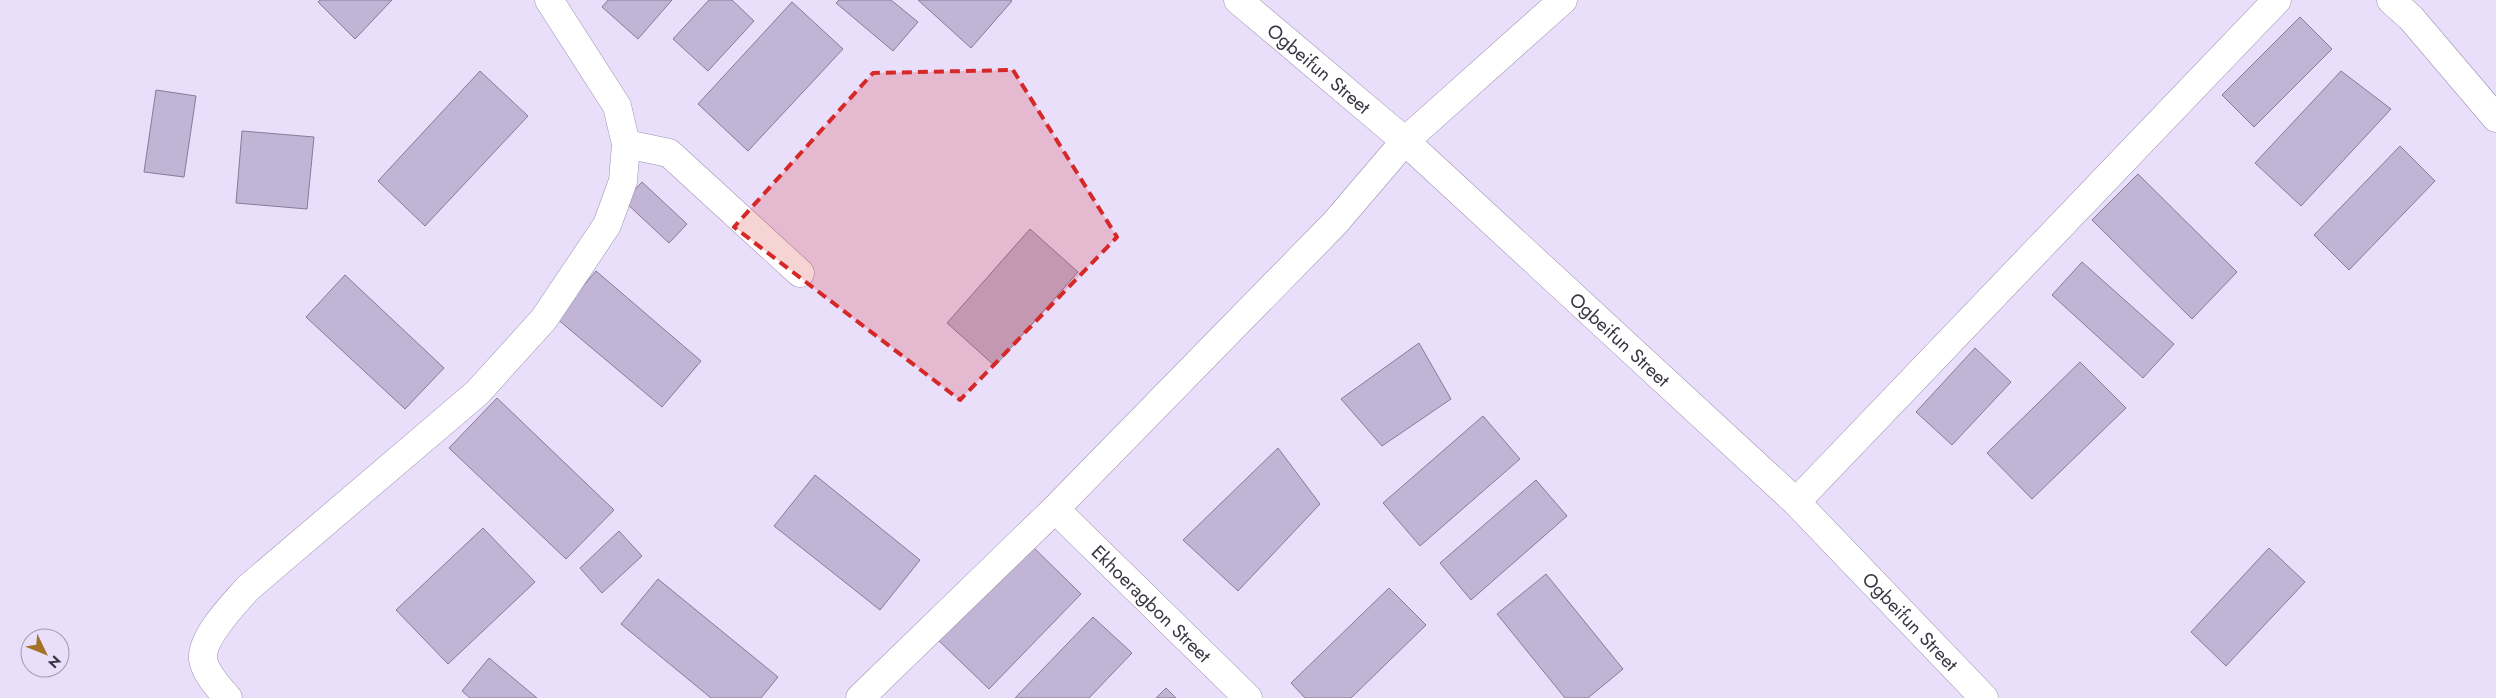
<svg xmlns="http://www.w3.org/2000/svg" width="2496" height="698" font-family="Jost,sans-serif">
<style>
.building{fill:#c1b4d5;stroke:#877b99}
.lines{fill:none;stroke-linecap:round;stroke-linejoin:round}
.minor-casing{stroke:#9d91b0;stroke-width:29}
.minor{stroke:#fff;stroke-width:28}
.marked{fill:#d62828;fill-opacity:0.2;stroke:#d62828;stroke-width:4;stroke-dasharray:10 6;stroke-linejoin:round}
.labels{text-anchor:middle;stroke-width:5;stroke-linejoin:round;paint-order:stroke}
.street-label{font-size:19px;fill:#3b3643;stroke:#e9dffa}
</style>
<rect width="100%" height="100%" fill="#e9dffa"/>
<path class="building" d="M320,0H392L355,39L318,2Z
M608,0H672L638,39L602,7Z
M709,0H732L754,21L708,71L673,39Z
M839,0H891L918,22L893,51L836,3Z
M918,0H1010L1012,1L971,48Z
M792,2L843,49L748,151L698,104Z
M2300,17L2332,49L2254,127L2222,95Z
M480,71L528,116L425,226L378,181Z
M2341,71L2391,109L2301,206L2255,163Z
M156,90L196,96L184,177L144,172Z
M242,131L314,137L307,209L236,203Z
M2400,146L2435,181L2349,270L2314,235Z
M2138,174L2237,272L2192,319L2092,220Z
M642,182L687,224L669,243L624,201Z
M1030,229L1078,272L995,366L947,323Z
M2082,262L2174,344L2143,378L2052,295Z
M596,271L701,361L662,407L556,318Z
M345,275L444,368L405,409L306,317Z
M1419,343L1451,399L1382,446L1341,399Z
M1975,348L2011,382L1952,445L1916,412Z
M2080,362L2126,408L2032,499L1987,453Z
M497,398L614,510L566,559L449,448Z
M1483,416L1520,459L1420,546L1383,503Z
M1278,448L1320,504L1238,591L1183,540Z
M815,475L920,560L880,610L774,526Z
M1536,480L1567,516L1471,600L1440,563Z
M483,528L535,582L448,664L396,610Z
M619,531L642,556L602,593L580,568Z
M1028,542L1081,594L989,689L935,637Z
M2269,548L2305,582L2226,666L2191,632Z
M1546,574L1623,669L1588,698H1565L1497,614Z
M658,579L778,677L761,698H711L621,624Z
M1389,588L1426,625L1351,698H1305L1291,683Z
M1093,617L1132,653L1089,698H1015Z
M489,658L537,698H470L462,691Z
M1166,688L1176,698H1156Z"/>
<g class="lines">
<defs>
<g id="minor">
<path id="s1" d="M1238,0L1405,141L1796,502L1984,698"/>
<path d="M2391,0L2411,18L2496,118"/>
<path d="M626,144L669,153L800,273"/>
<path d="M1796,502L2277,0"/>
<path id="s2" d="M1055,509L1248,698"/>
<path d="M228,698C219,688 205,673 203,659C201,637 234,604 248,588L477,393L544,319L607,225L623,181L626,144L617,106L549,0"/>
<path d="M860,698L1055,509L1335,223L1405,141L1563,0"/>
</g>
</defs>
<use href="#minor" class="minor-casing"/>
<use href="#minor" class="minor"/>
</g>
<path class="marked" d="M1013,70L1117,237L960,400L734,227L873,73Z"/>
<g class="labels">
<g class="street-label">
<text dy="7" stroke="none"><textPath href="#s1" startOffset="106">Ogbeifun Street</textPath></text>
<text dy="7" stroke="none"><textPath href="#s1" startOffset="511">Ogbeifun Street</textPath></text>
<text dy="7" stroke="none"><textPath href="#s2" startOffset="135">Ekhoeragbon Street</textPath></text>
<text dy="7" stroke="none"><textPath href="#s1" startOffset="916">Ogbeifun Street</textPath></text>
</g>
</g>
<g transform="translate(45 653) rotate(133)"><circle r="24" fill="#e9dffa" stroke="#a39bb1"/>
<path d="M0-4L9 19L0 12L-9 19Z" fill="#a37127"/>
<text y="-8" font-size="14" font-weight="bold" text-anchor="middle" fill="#3b3643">N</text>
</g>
</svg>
